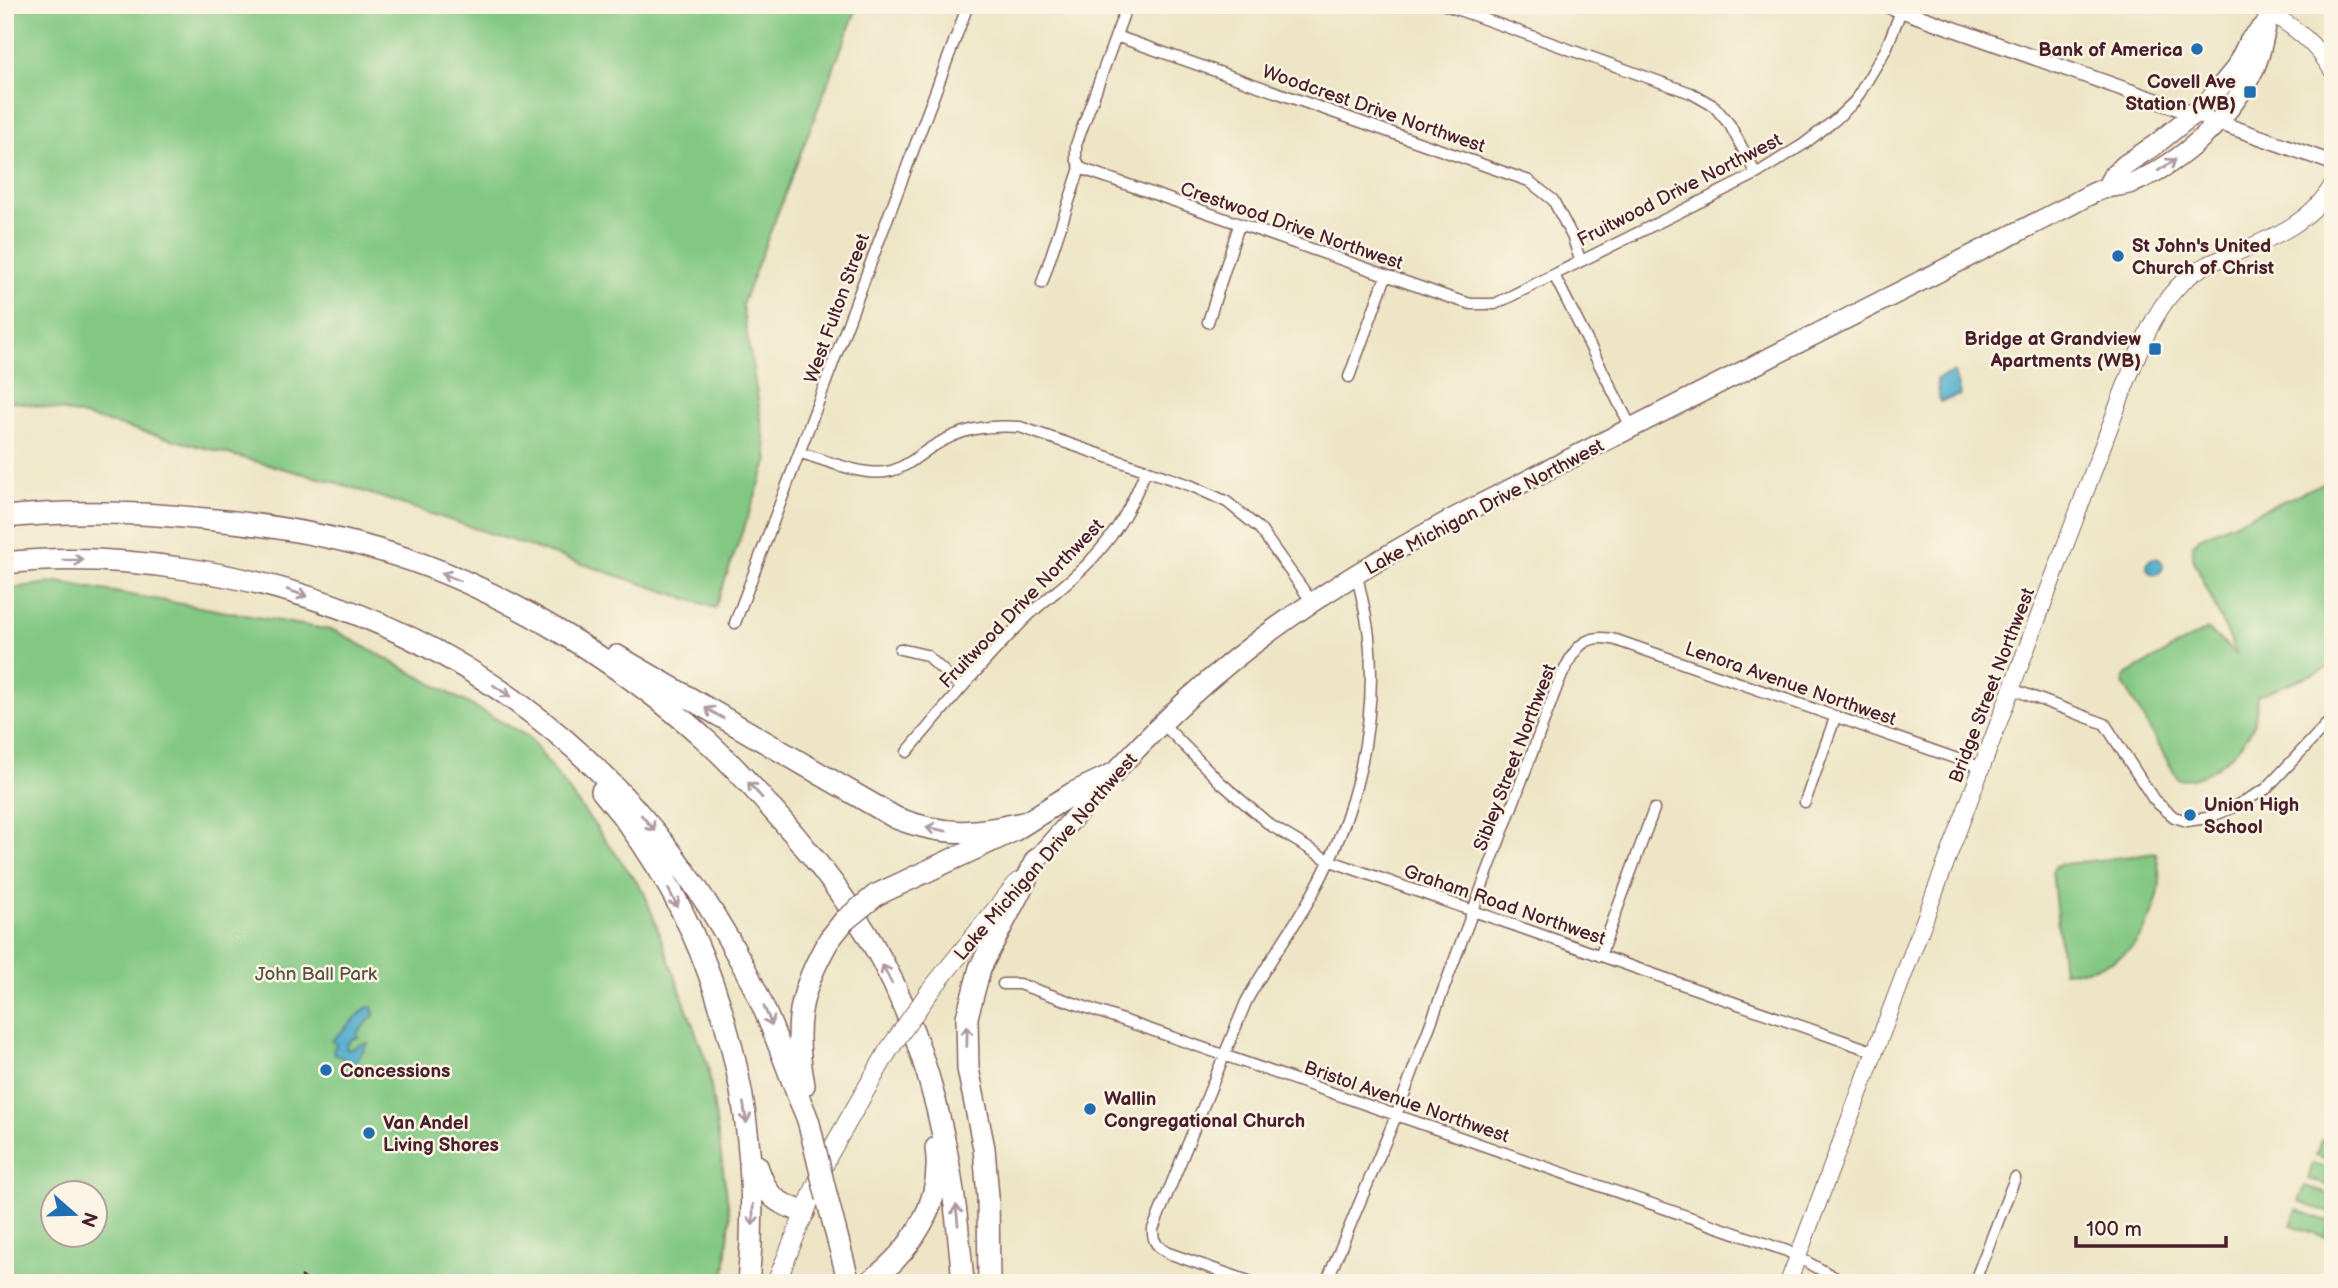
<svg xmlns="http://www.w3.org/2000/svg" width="2338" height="1288" font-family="'Balsamiq Sans',sans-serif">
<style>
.green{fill:#82c882;stroke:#667456;stroke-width:2;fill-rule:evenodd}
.water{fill:#4dadcc;stroke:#4c667c;stroke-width:2}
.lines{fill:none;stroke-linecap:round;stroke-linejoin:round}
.minor-casing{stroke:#836461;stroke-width:13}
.tertiary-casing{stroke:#836461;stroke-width:17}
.secondary-casing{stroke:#836461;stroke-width:18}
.primary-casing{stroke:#836461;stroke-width:20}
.trunk-casing{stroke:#836461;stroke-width:22}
.motorway-casing{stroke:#836461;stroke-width:24}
.minor{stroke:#fff;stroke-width:10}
.tertiary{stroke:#fff;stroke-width:14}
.secondary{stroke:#fff;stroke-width:16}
.primary{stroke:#fff;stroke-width:18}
.trunk{stroke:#fff;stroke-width:19}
.motorway{stroke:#fff;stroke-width:21}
.rail{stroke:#4a1f2b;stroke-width:2.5;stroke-dasharray:10 5;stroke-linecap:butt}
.primary-bridge-casing{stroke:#836461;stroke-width:20;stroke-linecap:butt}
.motorway-bridge-casing{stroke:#836461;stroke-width:24;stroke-linecap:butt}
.primary-bridge{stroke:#fff;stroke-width:18}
.motorway-bridge{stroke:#fff;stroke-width:21}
.oneway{stroke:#ae9aa0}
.poi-dot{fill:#1f6fb2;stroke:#fcf5e5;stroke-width:2.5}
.labels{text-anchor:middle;stroke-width:5;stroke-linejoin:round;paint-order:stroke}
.poi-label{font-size:19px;font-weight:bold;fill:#4a1f2b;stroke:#fcf5e5;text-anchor:start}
.street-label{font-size:19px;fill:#4a1f2b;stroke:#fcf5e5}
.park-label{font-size:19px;fill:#5b5245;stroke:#fcf5e5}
</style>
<rect width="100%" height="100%" fill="#fcf5e5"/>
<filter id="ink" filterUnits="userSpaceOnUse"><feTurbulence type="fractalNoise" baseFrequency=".0143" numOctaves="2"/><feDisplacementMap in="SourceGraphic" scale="14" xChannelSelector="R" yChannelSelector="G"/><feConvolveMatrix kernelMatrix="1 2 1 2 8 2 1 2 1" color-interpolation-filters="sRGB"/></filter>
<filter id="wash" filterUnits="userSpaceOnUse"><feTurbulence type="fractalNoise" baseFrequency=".00686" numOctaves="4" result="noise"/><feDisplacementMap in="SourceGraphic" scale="28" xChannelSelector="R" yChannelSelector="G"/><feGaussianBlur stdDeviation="1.57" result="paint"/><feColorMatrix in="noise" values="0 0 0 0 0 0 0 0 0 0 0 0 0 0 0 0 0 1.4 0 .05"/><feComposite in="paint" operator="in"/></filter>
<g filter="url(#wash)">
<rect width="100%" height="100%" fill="#ede5c5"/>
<path class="green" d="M5,5H858L742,305L768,460L715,608L338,483L61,410L5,400Z
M2333,479V666L2257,696C2256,705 2257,715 2254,723C2242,751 2209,781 2178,779L2123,683L2126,675L2207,629L2237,655L2193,558L2192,545L2199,538Z
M57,582L336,631L529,737L644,892L708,1066L730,1218L724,1283H5V589ZM52,1194H94V1236H52Z
M2156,853C2157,862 2160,872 2160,881C2160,893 2155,907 2150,918C2134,959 2103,969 2063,972L2052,871L2057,865Z
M2321,1140L2333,1144V1161L2316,1155Z
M2313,1163L2333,1170V1187L2308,1179Z
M2305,1186L2333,1196V1214L2299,1202Z
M2297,1210L2330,1222L2325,1237L2291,1225Z"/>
<path class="water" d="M1954,372L1960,395L1940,402L1937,379Z
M2147 566a8 8 0 1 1 16 0a8 8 0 1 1-16 0Z
M372,1007L374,1015L357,1033L358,1037L352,1039L346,1045L347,1050C355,1050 359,1043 368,1043L357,1060L351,1063L333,1052L336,1044L332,1041L366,1008Z"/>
</g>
<g filter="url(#ink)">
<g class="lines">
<defs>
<path id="minor" d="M1445,5L1691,93L1714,106L1730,125L1756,174
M1116,36L1529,181L1553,200L1573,238L1580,260
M1080,168L1454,299L1471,304H1495L1756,174L1804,144L1835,120L1855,101L1886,49L1901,11
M1554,275L1631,427
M1042,283L1080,168L1076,158V145L1127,5
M1208,322L1239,225
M1349,377L1386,276
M801,453C825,460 866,478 891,471C907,467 919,455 932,447C962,428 986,425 1020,427L1192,486L1227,502L1260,529L1312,602
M735,623L968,5
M900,649L926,655L961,687
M2012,689L2105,724L2154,800L2174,817L2187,821L2207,818L2232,808L2266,789L2326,725
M1162,723L1220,782L1270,825L1328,860L1875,1052
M907,752C946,706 984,660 1027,617C1047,597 1072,581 1091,560C1117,533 1132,505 1146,470
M1805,802L1835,718
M1600,956L1654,809
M1003,984H1019L1787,1251L1845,1283
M1254,1283L1168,1253C1158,1247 1152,1242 1153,1229L1246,1002C1266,964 1292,931 1313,893C1355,817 1378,725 1369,637C1367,617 1361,595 1357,575
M1326,1283L1396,1116L1559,681C1573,653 1580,631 1616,640L1983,768
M1974,1283L2015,1178"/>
<path id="tertiary" d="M1886,5L2333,163"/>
<path id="secondary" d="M2269,12C2296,28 2317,45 2333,72
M1788,1283L2127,381C2142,345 2155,305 2186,279C2200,266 2216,261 2233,254C2272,238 2311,223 2333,184"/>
<path id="primary" d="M930,991L1018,882
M776,1283L828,1156L888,1051"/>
<path id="trunk" d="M2106,188L2113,175L2126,164L2155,145L2208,102L2235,69L2249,41L2265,25
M1036,860C1086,804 1135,747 1190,697C1272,622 1371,562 1469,510L2063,209C2076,203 2091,192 2106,188C2115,186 2124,186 2132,183C2183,163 2232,116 2255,67C2264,47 2264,26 2272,5"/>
<path id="motorway" d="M5,517C71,510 139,512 205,519C270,525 333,535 395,555C503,589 625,665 708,742C730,762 750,784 770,807C823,865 874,934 904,1007C942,1101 955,1183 963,1283
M5,563C66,556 127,560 187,569C433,606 630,750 745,969C766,1009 781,1051 797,1093C801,1105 808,1116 810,1128
M617,656L896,818C946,837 976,834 1027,822
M602,791C717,924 766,1110 748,1283
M876,895L1013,831L1073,793L1113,774
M804,1085C793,1027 799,991 829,940
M757,1166C767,1196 773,1202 804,1212
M827,1198L849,1283
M868,1283C911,1252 944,1203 936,1148
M989,1283L988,1197L984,1148L968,1069L967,1017L980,968L1036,860"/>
</defs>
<use href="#minor" class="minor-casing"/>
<use href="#tertiary" class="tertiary-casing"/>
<use href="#secondary" class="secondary-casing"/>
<use href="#primary" class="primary-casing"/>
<use href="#trunk" class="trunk-casing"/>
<use href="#motorway" class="motorway-casing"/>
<use href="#minor" class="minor"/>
<use href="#tertiary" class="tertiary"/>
<use href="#secondary" class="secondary"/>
<use href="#primary" class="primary"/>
<use href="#trunk" class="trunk"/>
<use href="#motorway" class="motorway"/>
<path class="rail" d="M301,1276L310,1283"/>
<defs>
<path id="primary-bridge" d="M888,1051L930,991"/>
<path id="motorway-bridge" d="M829,940L844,921L876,895
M810,1128L827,1198"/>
</defs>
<use href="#primary-bridge" class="primary-bridge-casing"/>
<use href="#motorway-bridge" class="motorway-bridge-casing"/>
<use href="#primary-bridge" class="primary-bridge"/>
<use href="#motorway-bridge" class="motorway-bridge"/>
</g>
<defs><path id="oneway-shaft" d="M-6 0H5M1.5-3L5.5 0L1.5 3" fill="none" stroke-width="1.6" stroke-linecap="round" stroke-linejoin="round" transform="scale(1.75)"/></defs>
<g class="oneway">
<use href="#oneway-shaft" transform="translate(2167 165) rotate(-33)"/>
<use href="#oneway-shaft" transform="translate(73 560) rotate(-1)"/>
<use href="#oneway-shaft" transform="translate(451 577) rotate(-158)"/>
<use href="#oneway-shaft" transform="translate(297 593) rotate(19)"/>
<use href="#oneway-shaft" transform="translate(502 691) rotate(34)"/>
<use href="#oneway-shaft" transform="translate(714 713) rotate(-150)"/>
<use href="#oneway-shaft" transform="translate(755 790) rotate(-132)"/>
<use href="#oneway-shaft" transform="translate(648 823) rotate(50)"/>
<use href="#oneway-shaft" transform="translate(936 829) rotate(-169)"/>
<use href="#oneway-shaft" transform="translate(673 898) rotate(63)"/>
<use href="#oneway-shaft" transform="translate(887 974) rotate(-117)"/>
<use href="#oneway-shaft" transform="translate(768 1016) rotate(66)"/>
<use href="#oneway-shaft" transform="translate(967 1036) rotate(-89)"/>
<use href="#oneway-shaft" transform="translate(745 1113) rotate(81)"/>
<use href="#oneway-shaft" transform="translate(753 1215) rotate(91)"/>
<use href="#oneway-shaft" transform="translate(957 1215) rotate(-96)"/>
</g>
</g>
<g class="poi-dot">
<circle cx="2197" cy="49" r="7"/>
<rect x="2243" y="85" width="14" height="14" rx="3.5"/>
<circle cx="2118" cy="256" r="7"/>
<rect x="2148" y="342" width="14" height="14" rx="3.5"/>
<circle cx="2190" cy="815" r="7"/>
<circle cx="326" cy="1070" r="7"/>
<circle cx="1090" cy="1109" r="7"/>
<circle cx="369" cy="1133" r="7"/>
</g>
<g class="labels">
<g class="poi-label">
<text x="2183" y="56" text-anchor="end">Bank of America</text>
<text x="2236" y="88" text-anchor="end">Covell Ave<tspan x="2236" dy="22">Station (WB)</tspan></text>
<text x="2132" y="252">St John's United<tspan x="2132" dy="22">Church of Christ</tspan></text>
<text x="2141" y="345" text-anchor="end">Bridge at Grandview<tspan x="2141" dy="22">Apartments (WB)</tspan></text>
<text x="2204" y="811">Union High<tspan x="2204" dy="22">School</tspan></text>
<text x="340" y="1077">Concessions</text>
<text x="1104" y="1105">Wallin<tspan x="1104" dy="22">Congregational Church</tspan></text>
<text x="383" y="1129">Van Andel<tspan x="383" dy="22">Living Shores</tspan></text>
</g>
<g class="street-label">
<text transform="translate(1374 108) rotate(19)" y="7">Woodcrest Drive Northwest</text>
<text transform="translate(1679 189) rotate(-27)" y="7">Fruitwood Drive Northwest</text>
<text transform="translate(1292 225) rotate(19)" y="7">Crestwood Drive Northwest</text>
<text transform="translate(836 308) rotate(-70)" y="7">West Fulton Street</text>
<text transform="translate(1484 506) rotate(-28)" y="7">Lake Michigan Drive Northwest</text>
<text transform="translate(1021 603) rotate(-46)" y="7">Fruitwood Drive Northwest</text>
<text transform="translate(1791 683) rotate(19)" y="7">Lenora Avenue Northwest</text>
<text transform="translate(1991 685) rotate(-69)" y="7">Bridge Street Northwest</text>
<text transform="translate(1514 757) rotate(-69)" y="7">Sibley Street Northwest</text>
<text transform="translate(1045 856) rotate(-49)" y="7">Lake Michigan Drive Northwest</text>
<text transform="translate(1505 904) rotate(19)" y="7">Graham Road Northwest</text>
<text transform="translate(1407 1101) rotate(19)" y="7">Bristol Avenue Northwest</text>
</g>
<g class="park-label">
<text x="316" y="980">John Ball Park</text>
</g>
</g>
<rect width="2338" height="1288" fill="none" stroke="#fcf5e5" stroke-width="28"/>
<g transform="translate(74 1214) rotate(110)"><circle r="33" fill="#fcf5e5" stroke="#b59f9b" stroke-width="2"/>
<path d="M0-5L12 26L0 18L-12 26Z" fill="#1f6fb2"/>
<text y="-10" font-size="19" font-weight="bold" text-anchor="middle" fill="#4a1f2b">N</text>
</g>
<path d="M2076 1236v10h150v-10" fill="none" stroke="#4a1f2b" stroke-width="3.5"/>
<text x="2086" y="1236" font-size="21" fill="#4a1f2b" stroke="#fcf5e5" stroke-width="5" paint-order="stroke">100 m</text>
</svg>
